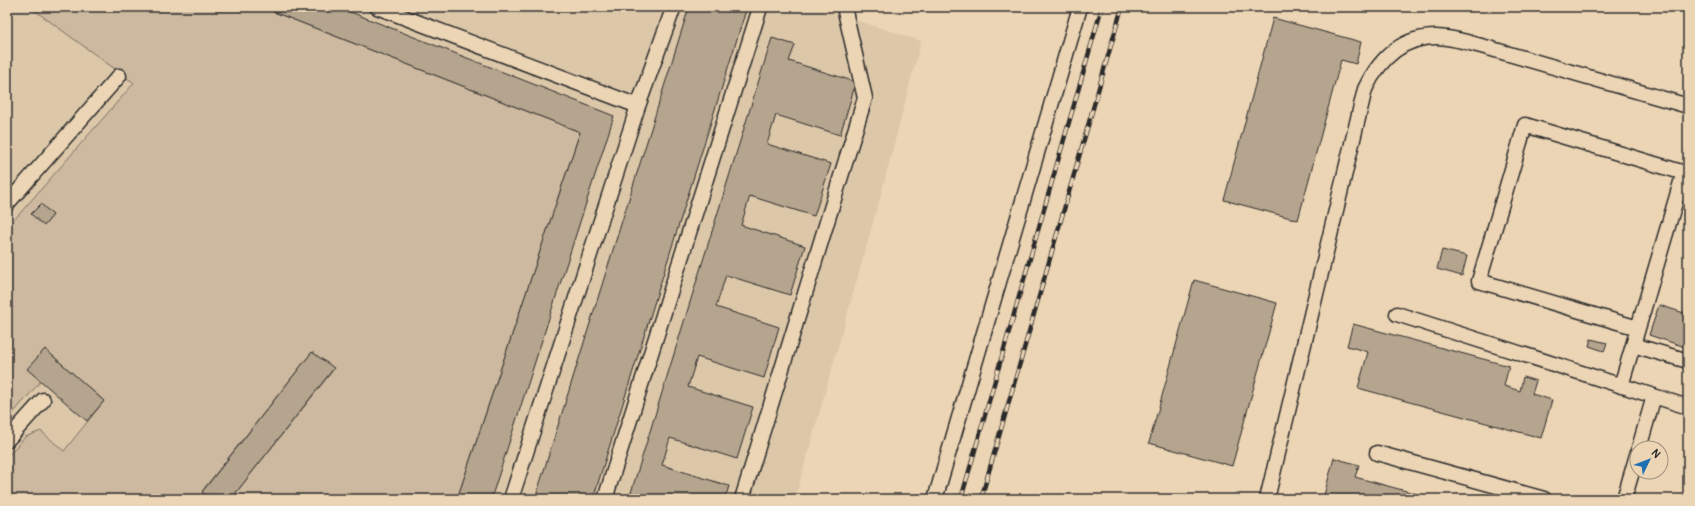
<svg xmlns="http://www.w3.org/2000/svg" width="1695" height="506" font-family="Pangolin,sans-serif">
<style>
.built{fill:#dcc7a9}
.green{fill:#cdb99f;stroke:#7c7265;fill-rule:evenodd}
.building{fill:#b6a58e;stroke:#2b2b2b}
.lines{fill:none;stroke-linecap:round;stroke-linejoin:round}
.service-casing{stroke:#2b2b2b;stroke-width:17}
.service{stroke:#ecd5b5;stroke-width:14}
.rail-casing{stroke:#2b2b2b;stroke-width:4.5}
.rail{stroke:#ecd5b5;stroke-width:3;stroke-dasharray:9;stroke-linecap:butt}
</style>
<rect width="100%" height="100%" fill="#ecd5b5"/>
<filter id="ink" filterUnits="userSpaceOnUse"><feTurbulence type="fractalNoise" baseFrequency=".025" numOctaves="2"/><feDisplacementMap in="SourceGraphic" scale="8" xChannelSelector="R" yChannelSelector="G"/><feConvolveMatrix kernelMatrix="1 2 1 2 8 2 1 2 1" color-interpolation-filters="sRGB"/></filter>
<g filter="url(#ink)">
<path class="built" d="M7,7H815L921,41L880,198L795,499H7Z"/>
<path class="green" d="M30,7H261L580,132L457,499H231L334,369L312,352L202,491L211,499H7V457L25,437L41,431L64,451L104,401L45,349L28,369L41,381L7,420V228L134,83ZM41,204L53,215L44,225L32,214Z"/>
<path class="building" d="M261,7H338L614,116L491,499H457L580,132Z
M689,7H747L593,499H535Z
M1273,18L1361,42L1356,64L1341,60L1298,220L1224,200Z
M772,38L795,45L789,61L856,82L840,135L776,115L767,144L831,164L814,216L750,196L741,225L805,246L790,295L726,275L716,307L779,327L764,378L697,357L688,387L753,407L737,459L670,438L662,465L729,486L725,499H629Z
M41,204L53,215L44,226L31,214Z
M1442,250L1467,256L1462,276L1437,269Z
M1194,280L1277,303L1232,466L1149,443Z
M1688,302V348L1649,335L1659,305L1684,313Z
M1353,324L1509,366L1504,386L1520,391L1523,377L1536,381L1532,394L1552,400L1541,438L1358,388L1368,352L1347,346Z
M1591,339L1607,343L1604,351L1589,346Z
M45,349L104,401L87,421L27,369Z
M312,352L334,368L231,499H211L202,492Z
M1334,458L1359,465L1355,477L1435,499H1323Z"/>
<g class="lines">
<defs>
<path id="service" d="M377,7L638,106L511,499
M638,106L673,9L669,7
M7,204L119,76
M1397,314L1688,407
M1638,328L1479,281L1525,125L1688,174
M1633,345L1688,361
M1621,386L1684,172
M7,440L43,400
M1639,448L1654,396
M1377,453L1544,499
M605,499L759,11
M742,499L865,98L844,7
M935,499L1080,7
M1267,499L1365,89C1379,60 1401,37 1436,37C1452,37 1469,43 1485,47L1688,106
M1624,499L1637,455"/>
</defs>
<use href="#service" class="service-casing"/>
<use href="#service" class="service"/>
<defs>
<path id="rail" d="M961,499L1102,7
M981,499L1122,7"/>
</defs>
<use href="#rail" class="rail-casing"/>
<use href="#rail" class="rail"/>
</g>
</g>
<rect width="1695" height="506" fill="none" stroke="#ecd5b5" stroke-width="24"/>
<rect x="12" y="12" width="1671" height="482" fill="none" stroke="#2b2b2b" stroke-width="1.5" filter="url(#ink)"/>
<g transform="translate(1649 460) rotate(47)"><circle r="19" fill="#ecd5b5" stroke="#9f917e"/>
<path d="M0-3L7 15L0 10L-7 15Z" fill="#1f6fb2"/>
<text y="-6" font-size="11" font-weight="bold" text-anchor="middle" fill="#2b2b2b">N</text>
</g>
</svg>
